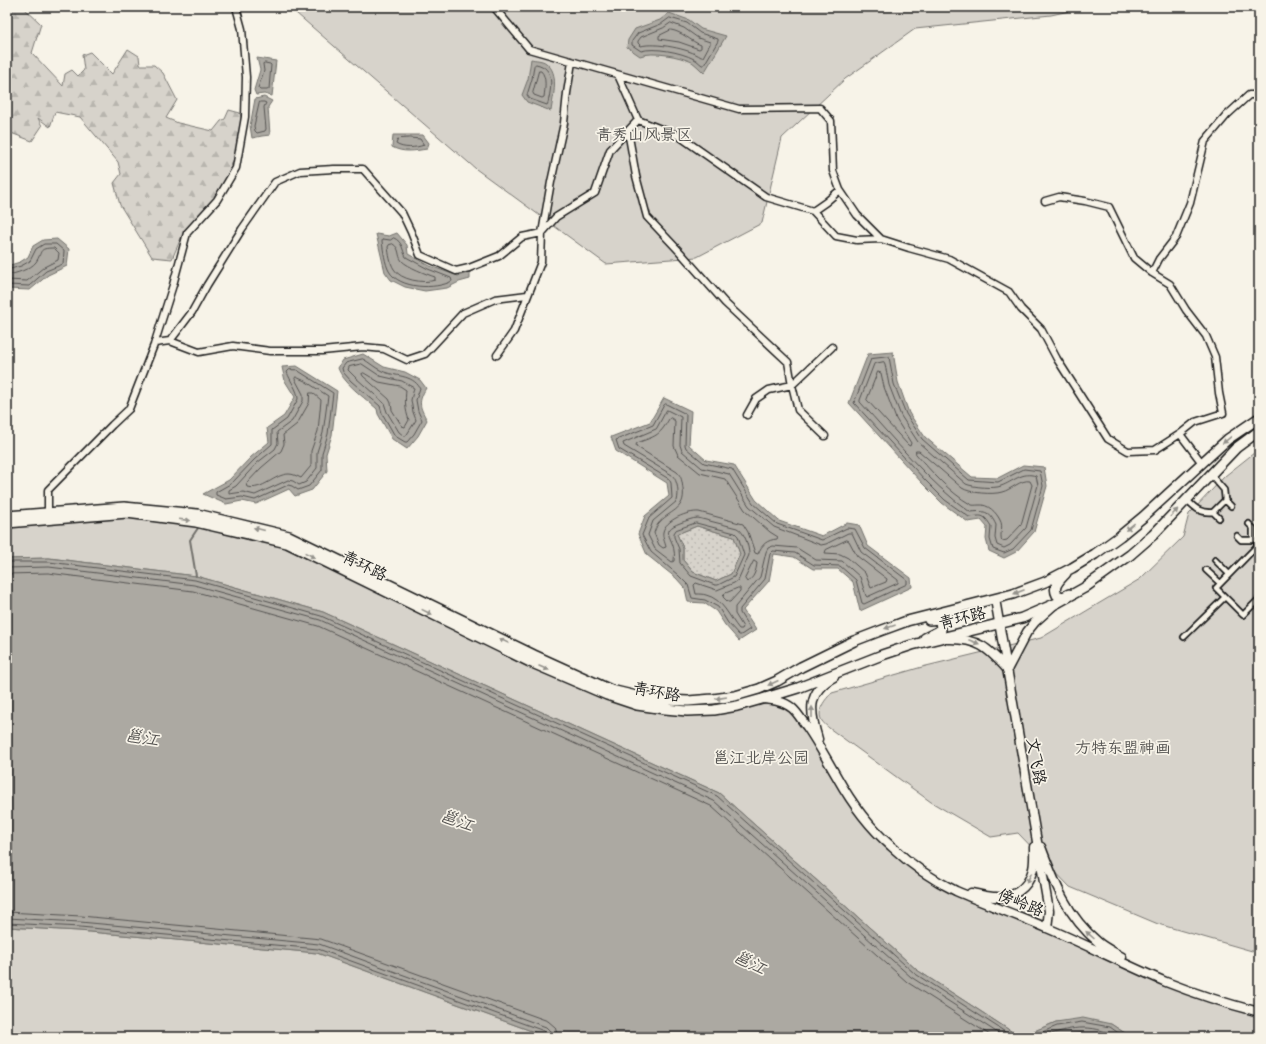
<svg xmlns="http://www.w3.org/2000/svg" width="1266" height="1044" font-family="Mynerve,'LXGW WenKai TC',sans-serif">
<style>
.grass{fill:url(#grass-dots);stroke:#7a7874}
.forest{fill:url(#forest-firs);stroke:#7a7874}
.park{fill:#d7d3cb;stroke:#7a7874}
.water{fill:#aca9a2;stroke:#72716c;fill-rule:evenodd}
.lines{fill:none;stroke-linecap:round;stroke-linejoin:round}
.shore{stroke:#565452;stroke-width:1}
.stream{stroke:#72716c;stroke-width:2}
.pedestrian-casing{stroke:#1c1c1c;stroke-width:8}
.minor-casing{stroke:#1c1c1c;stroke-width:9}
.tertiary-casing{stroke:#1c1c1c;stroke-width:11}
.secondary-casing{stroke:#1c1c1c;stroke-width:12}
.pedestrian{stroke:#f7f3e8;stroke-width:4.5}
.minor{stroke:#f7f3e8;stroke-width:6}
.tertiary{stroke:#f7f3e8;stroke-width:8}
.secondary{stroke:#f7f3e8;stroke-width:9}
.oneway{fill:#94928c}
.labels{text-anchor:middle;stroke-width:3.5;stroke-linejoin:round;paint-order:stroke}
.park-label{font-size:16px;fill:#545351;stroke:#f7f3e8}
.street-label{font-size:16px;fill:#1c1c1c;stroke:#f7f3e8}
.water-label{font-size:17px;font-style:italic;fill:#565452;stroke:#f7f3e8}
</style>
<defs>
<pattern id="grass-dots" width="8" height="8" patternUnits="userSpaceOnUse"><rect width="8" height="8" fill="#d7d3cb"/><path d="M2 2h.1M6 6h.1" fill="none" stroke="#b8b5ae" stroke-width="1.8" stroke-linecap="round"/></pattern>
<pattern id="forest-firs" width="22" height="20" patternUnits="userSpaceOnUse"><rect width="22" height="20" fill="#d7d3cb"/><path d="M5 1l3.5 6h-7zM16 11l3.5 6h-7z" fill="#b8b5ae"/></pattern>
</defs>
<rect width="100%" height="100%" fill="#f7f3e8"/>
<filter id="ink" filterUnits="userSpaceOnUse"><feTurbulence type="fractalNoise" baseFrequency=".025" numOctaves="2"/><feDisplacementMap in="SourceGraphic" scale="8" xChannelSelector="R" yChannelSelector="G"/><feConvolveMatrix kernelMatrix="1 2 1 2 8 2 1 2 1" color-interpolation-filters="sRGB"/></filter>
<g filter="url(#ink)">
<path class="grass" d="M697,526L734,537L740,554L731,574L716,581L693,572L683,560V548L677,534Z"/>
<path class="forest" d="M7,7H23L41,24L32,53L63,86L65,74L72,70L78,76L84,70L82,55L90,52L112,74L128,49L139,56L140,65H154L163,73L177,100L166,118L178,123L213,131L221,121L225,119L229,110L240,113L244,131L230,169L226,191L215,195L213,205L184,231L172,259L152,257L120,205L114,183L121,174L118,162L80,117L55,112L50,127L38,118L42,126L32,141L11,133L7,140Z"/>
<path class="park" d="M289,7H1088L1051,15L915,29L845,79L782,138L762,223L697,257L606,264L476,169Z
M1259,449V953L1158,924L1070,887L1018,833L991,837L931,802L829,728C827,726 823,723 822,721C816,711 825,699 832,693L922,667L1041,638L1140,579L1183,537L1189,514L1195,508L1225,476Z
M127,513L287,543L607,695L687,711L762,699L786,704L872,827L936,880L1166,981L1259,1012V1037H1131L1111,1024L1056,1022L1020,1037L917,970L719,793L323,612L196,576L49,558L7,559V523Z
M7,927L79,931L317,953L548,1037H7Z"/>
<path class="water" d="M669,13L689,20L701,29L726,36L704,73C700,69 696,65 692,62C679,56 653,51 640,56L627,47L628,40L635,29L660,20Z
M257,58L276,61L272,96L264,94L256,95L254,90L260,70Z
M531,59C535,60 543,60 546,63C560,73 553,96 551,111L527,102L522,95L528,79Z
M264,97L272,101L268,107L270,135L262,136L252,138L250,126L255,99Z
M393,135H423L429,143L427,149C414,151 403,153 392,147Z
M397,233L407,245L408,254L430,266L458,276L470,272V279L459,282L447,288L425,291L405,287L391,280L385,272L376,234L389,236Z
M57,239L69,249L67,266L48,275L30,290L7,289V266L20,262L28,257L33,246L43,240Z
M893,352L898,382L909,413L925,437L972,477L998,478L1023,465L1044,467L1047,486L1034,532L1016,552L1004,558L989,551L986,539L987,527L981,520L968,522L942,503L922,483L849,403L868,354Z
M363,354L384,367L405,372L420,380L426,388C418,402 419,406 427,420L418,436L407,449L392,439L378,414L377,409C365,398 343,383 338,368L343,360Z
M297,366L337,391L332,435L326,454L327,471L312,490L295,496L289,489L256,504L242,501L226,504L203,494L229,480L251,457L269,442L267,428L284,416L295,397L285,381L282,367Z
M664,398L691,411L689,445L706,460L734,465L756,500L779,521L822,536L847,523L859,525L868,546L911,578L912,587L860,611L853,582L838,569H813L794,557L774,554L769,581L743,610L756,630L739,641L725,625L716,611L704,603L688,602L685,588L676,578L647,555L638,534L645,516L669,496L667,483L616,451L611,437L650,422ZM697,526L734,537L740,554L731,574L716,581L693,572L683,560V548L677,534Z
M49,558L196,576L323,612L719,793L917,970L1020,1037L1056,1022L1083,1018L1111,1024L1131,1037H548L317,953L79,931L7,927V559Z"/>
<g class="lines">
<path class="shore" d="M670,18L687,23L700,33L718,39V41L704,65H702C699,63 697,60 694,59C681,52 654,47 641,51L632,45V41L638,33L661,24Z
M671,23L684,28L698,38L710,42V44L703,57H701C690,49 655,42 641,46L638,43V41L641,37L663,28Z
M671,30C683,32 690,41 701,45V48L699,49L679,42L659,39V36Z
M265,63L270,64L271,65L269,89L267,90H260L258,88L264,71L263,64Z
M536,64C556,68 551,88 548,103L547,105L530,99L527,95L532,79L534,66Z
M539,71H541C547,77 545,89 544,97L542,98L534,95L533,93Z
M260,102H264L266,103L264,107L266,129L265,131L257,133L255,131L254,126L259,104Z
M410,138L420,139L424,145C416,148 403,149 396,144L398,139Z
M394,238C403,242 402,250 406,257L428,269L451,278L452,281C436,290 399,289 389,271C385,264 383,249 382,241L383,239L390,240Z
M393,244C401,249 397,255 402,261C408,267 426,274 435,277V280C424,284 400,280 394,269C390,263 389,254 388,247L389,245Z
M7,270L21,266L30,261L36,249L44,244H56L64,251L63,264L46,271L29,286L7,285
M7,275C15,274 31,269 36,262C43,252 37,248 54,248L59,253L58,260L44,267L27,281L7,280
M889,357L894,384L906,414L922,439L969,480L998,482L1024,469L1040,471L1043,486L1031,530L1013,549L1004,553L993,549L990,539L991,526C983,513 982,516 969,517L945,500L925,480L854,403L871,359Z
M363,359C369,362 375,368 382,371C395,377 412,374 420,388L416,400L418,411L422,420L414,434L407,442H405L395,436L382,413L380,406L351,381L343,372L342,368L346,363Z
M884,362L885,364L889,385L901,416L918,442L966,484C972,487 995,489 1001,486C1013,482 1022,471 1036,476L1038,485L1026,528L1010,545L1004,548L997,545L995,538L996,525C989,510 984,511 970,512C928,482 895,440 860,402V400L874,364Z
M362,364L380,376L402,381L414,388L411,400L413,412L416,420L406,436H404L399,432L387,412L384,403L355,377L348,370L349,367Z
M297,370L333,393L328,434L322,453V470L309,486L298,490L292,486L288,485L255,500L242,497L226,499L216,495V492L232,483L254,460L272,444V430L287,419L298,399C298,390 290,381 287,372L289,370Z
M878,372L881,373L884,387L896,419L911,443L910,446L908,445L867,400Z
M364,373L379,382L400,386L406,390C405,400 405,410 409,420L405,427L402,426L392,410L391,403L389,399L363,376L362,374Z
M296,377L305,381L328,396L323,433L317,452V468L306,482L299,485L293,481L288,480L255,495L243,492L229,494V490L236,486L257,463L275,449L278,443L277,432L292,421L303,401V394L295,379Z
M310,393H313L321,400L318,431L311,451V466L301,478C297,476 293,474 289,474C274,474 263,491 247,487L246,484L261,468L281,451L284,444L283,435L297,424L309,403Z
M666,404L686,414L685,445L686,448L704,463L732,469L753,503L777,524L822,540L847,528L855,529L865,548L907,580V584L864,604L862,603L856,580L840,566L814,565L795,553L773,551L770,554L765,579L740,609V613L750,629L741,635H739L728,623L718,607L705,600L692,598L688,585L678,575L651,552L642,535L649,518L672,498L671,483L669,479L619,449L616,440L653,425L664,405Z
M667,410L681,417L680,445L682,451L702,468L729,474L749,506L774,527L821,545L826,544L848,533H852L861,552L898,580V583L867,597L866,596L860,577L842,561L816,560L797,548L773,546L768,548L766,552L760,577L735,607V614L743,627L742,629H739C729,617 723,599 706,595C703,594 699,594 696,594L694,585L696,583L717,590L734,583L738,580L749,555C749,547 745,532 737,528L698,518C692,518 686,521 680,523C659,531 673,537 674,551C675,554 674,558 674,561L672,562L655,549L648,535L653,521L677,501C679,493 678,481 672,475L624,446L623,443L656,429Z
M671,418L675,421L674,446L678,455L700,473L725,479L745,510L770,532L778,537L777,539C767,540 762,544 758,554L755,553L748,532L743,524L699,512C688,511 665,520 663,532C662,537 665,542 666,547L663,548L659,545L654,533C655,530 656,527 658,524C669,510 686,511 683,489C682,482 682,477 677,472L637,447L636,445L637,443C655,436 659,437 669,419Z
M916,451H919L962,488C969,493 993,495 1002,492C1011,490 1021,479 1030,481L1032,485L1021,525L1007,540L1002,541C999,534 1004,527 1000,520C996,512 988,504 979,505C975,505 973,506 970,504C949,492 932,472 916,454Z
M696,523L735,533L738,536L744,555L734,577L718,585H715L691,576L680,563L679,549L674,537V533L676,530Z
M847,540L849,541L857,556L887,579L886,582L871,588L865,573L848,558L840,554L825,553L826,550Z
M754,561L757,563C756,571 754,578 747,582L745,579Z
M7,562H49L195,580L321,616L717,796L914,973L1013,1037
M7,568L49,567L194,585L320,620L714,801L911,977L1004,1037
M7,574L48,573L193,591L318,626L711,806L907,982L993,1037
M738,588H740V591L730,602H728L723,597L724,594Z
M7,912L81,916L321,939L548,1021L555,1027L558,1037
M7,918L80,922L319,944L546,1027L550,1031L552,1037
M7,923L80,927L318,949L544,1031L546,1034L547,1037
M1030,1037L1057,1026L1082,1022L1110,1027L1124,1037
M1043,1037C1066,1028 1093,1022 1115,1037
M1059,1037L1082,1033L1101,1037"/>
<path class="stream" d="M196,576L190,540L198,528"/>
<defs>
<path id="pedestrian" d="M1187,500C1196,509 1200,513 1213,512L1225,500L1224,490L1211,475
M1225,500L1231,506
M1213,512L1219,518
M1237,536L1241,540H1253V528L1249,524
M1259,544L1216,588L1243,615L1259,599
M1215,560L1229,574
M1206,570L1220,583
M1184,637L1225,597"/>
<path id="minor" d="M494,7L529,49L739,109L820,108L831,121L833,171L840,190L857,215L881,239L909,248L949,259L1009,292L1021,309L1041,329L1057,359L1108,439L1128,451L1155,450L1180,434
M618,75L638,120L679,136L766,197L813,211L836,236L857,240L881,239
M628,131L636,176L647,217L680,252L725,303L788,362L792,385L832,347
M1045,201L1059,197L1085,201L1109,207L1134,258L1152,273L1170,284L1186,310L1206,336L1215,357L1219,393L1223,413L1195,422L1180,434L1202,463
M813,211L826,202L840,190
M1152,273L1159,259L1176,237L1190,203L1205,141L1227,115L1249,95H1259
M170,341L199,352L233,346L270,351H322L363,347L384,349L407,360L425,354L463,313L495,299L527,295
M155,343L170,341L192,312L207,285L242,229L275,182L300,171L334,169H363L402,213L411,232L420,255L456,271L469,268L499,256L522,237L542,233L551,182L564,123L567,93L572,62
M497,355L514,331L541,262L542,233L556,217L595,193L610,150L638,120
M747,415L756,399L769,390L792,385L798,410L825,436
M48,512V490L112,425L129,409L154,345L173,285L187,233L217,200L236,168L245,117L246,77L242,29L236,7"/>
<path id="tertiary" d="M995,599L1049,911L1047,928
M947,639C978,638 988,648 1007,669
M1007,670L1027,632L1035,622L1054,605
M763,699C773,700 784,701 792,708C798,713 802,721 807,727C818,743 827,760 837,777C851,802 869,827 891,846C910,864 933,880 956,891C986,904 1017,915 1047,928C1087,945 1126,965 1166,982C1196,994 1228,1004 1259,1012
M818,739C810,713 806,692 834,677
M1041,847C1055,884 1067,916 1098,942C1105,948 1114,952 1122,957
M971,893C979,894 988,897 996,897C1012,899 1028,888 1032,872C1035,865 1034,855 1034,847"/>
<path id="secondary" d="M7,516L124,507L197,514L289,536L534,655L611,690L636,696L665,700L688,701L713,699L735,696L759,689L777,681L801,667L854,641L880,631L907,621L1013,594L1045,582L1072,568L1095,554L1120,536L1143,517L1228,439L1259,418
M7,523L127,513L196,522L287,543L530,662L607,695L637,705L665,709L687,711L714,710L737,706L762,699L798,688L882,655L912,645L1022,618L1057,603L1084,588L1130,555L1153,535L1236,448L1259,431
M1066,573C1060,580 1052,586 1057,595L1063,597L1069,594
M925,638L941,630L940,619L929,620"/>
</defs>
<use href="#pedestrian" class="pedestrian-casing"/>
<use href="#minor" class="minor-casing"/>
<use href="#tertiary" class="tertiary-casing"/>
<use href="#secondary" class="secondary-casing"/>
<use href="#pedestrian" class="pedestrian"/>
<use href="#minor" class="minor"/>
<use href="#tertiary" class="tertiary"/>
<use href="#secondary" class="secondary"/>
</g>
<defs><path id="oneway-solid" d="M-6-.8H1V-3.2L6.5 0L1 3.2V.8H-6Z"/></defs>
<g class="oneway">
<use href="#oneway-solid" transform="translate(1227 440) rotate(141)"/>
<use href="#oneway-solid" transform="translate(1174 513) rotate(-46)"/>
<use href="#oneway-solid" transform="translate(185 520) rotate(7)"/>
<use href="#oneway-solid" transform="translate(1130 527) rotate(141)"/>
<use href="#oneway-solid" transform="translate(259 529) rotate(-166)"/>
<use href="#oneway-solid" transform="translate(310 555) rotate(26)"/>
<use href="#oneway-solid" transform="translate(1019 592) rotate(159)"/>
<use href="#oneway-solid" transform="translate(427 612) rotate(26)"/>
<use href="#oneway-solid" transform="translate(890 627) rotate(161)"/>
<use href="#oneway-solid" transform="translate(504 641) rotate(-154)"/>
<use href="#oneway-solid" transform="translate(974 642) rotate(21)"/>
<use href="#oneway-solid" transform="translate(544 668) rotate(23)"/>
<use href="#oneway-solid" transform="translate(773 683) rotate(155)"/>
<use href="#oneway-solid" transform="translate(721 698) rotate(171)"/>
<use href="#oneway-solid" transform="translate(812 712) rotate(-90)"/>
<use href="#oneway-solid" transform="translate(1029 878) rotate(118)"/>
<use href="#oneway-solid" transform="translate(1090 935) rotate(-138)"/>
</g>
</g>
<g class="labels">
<g class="park-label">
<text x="644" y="140">青秀山风景区</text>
<text x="1123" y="753">方特东盟神画</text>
<text x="761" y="763">邕江北岸公园</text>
</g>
<g class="street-label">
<text transform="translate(365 565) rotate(26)" y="6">青环路</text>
<text transform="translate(962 617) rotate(-14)" y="6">青环路</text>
<text transform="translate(657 691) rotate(10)" y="6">青环路</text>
<text transform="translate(1037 761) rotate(80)" y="6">文飞路</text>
<text transform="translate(1021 902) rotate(22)" y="6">傍岭路</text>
</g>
<g class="water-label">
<text transform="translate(142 737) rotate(10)" y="6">邕江</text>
<text transform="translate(457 820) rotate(20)" y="6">邕江</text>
<text transform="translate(750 962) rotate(27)" y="6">邕江</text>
</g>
</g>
<rect width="1266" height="1044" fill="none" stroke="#f7f3e8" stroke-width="24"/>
<rect x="12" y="12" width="1242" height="1020" fill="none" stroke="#1c1c1c" stroke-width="1.5" filter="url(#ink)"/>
</svg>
